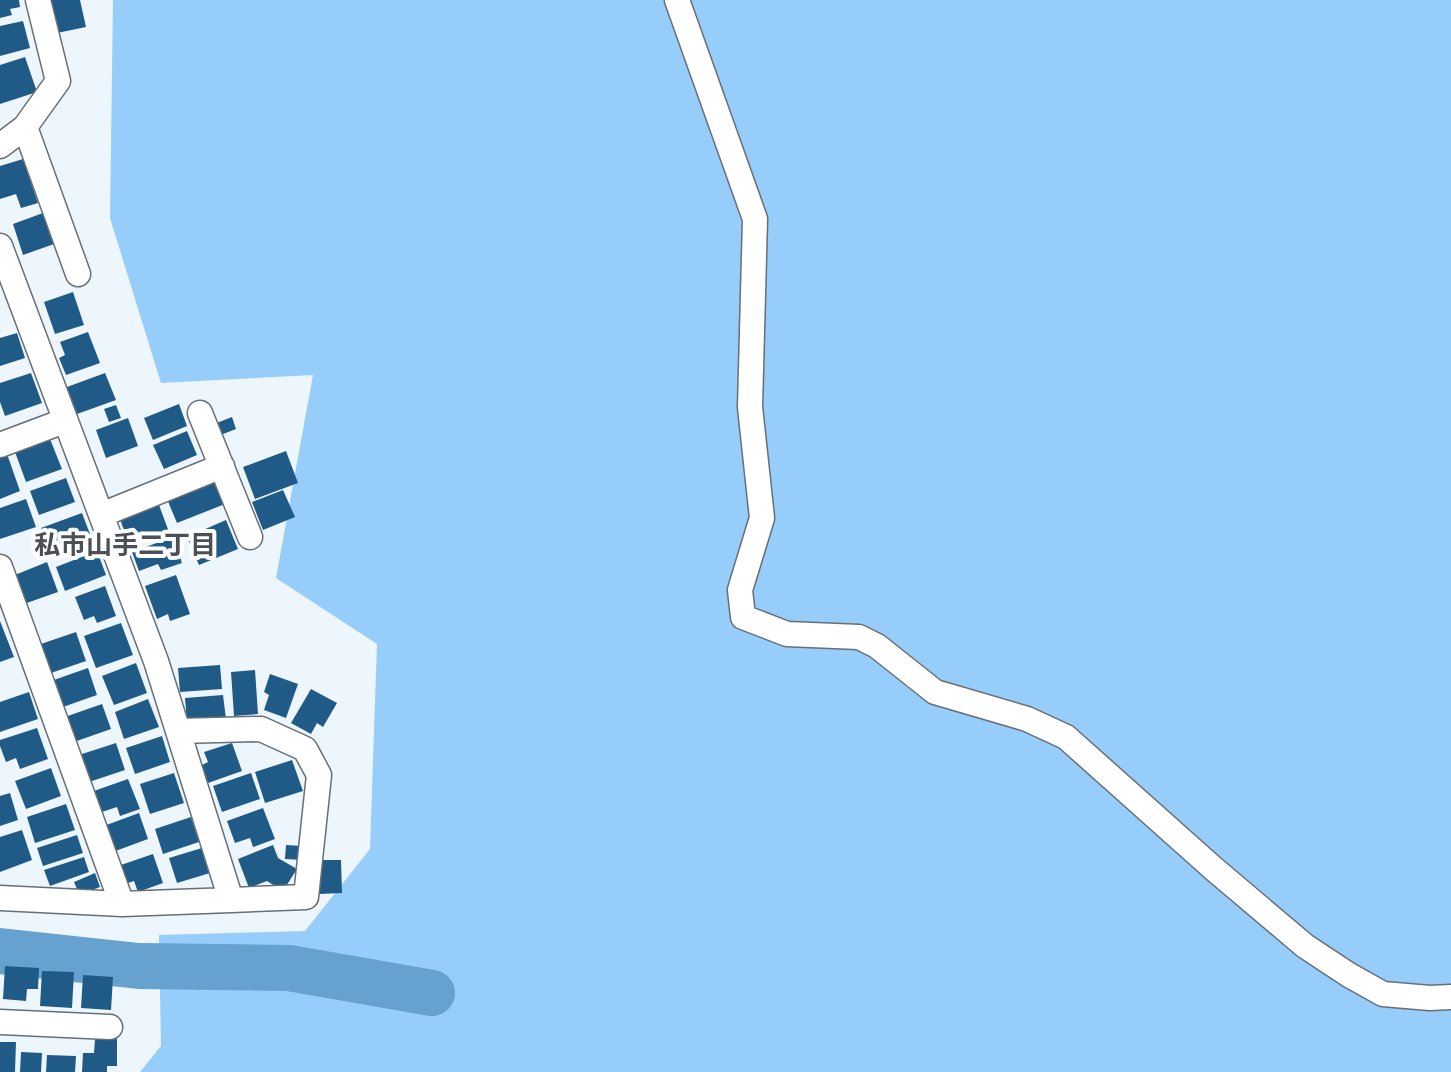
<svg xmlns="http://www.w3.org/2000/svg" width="1451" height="1072" font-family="'PT Sans','Noto Sans JP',sans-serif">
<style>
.green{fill:#96cdfa}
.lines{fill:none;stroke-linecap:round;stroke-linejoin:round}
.river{stroke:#66a1d0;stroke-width:46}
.building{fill:#1f5b86}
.street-casing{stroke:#686f75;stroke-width:27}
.street{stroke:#fff;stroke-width:24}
.labels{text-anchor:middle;stroke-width:8;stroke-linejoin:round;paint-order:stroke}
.neighbourhood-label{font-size:26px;font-weight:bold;fill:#4a5056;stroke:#fff}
</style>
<rect width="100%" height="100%" fill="#eef6fd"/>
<path class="green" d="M113,0H1451V1072H140L161,1046L159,935L305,931L370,849L377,644L276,578L313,375L161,383L110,218Z"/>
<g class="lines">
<path class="river" d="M0,951L139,966L289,968L432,993"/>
</g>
<path class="building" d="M0,0H19L20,7L10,9L12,15L0,18Z
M49,0H80L86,27L57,33Z
M23,21L30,48L0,56V26Z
M25,57L37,92L0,104V65Z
M23,159L38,203L21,208L16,194L0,199V166Z
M43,213L54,244L23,255L13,224Z
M73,292L84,325L55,334L44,302Z
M88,332L100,363L66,375L59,358L65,355L60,342Z
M17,333L25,358L0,366V338Z
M31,373L42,403L5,416L0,402V383Z
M105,373L116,400L77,414L67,387Z
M179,404L187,426L153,440L144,418Z
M116,405L121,418L109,422L104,409Z
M232,417L236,429L218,436L214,424Z
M128,418L138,446L106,458L96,430Z
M187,431L197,455L164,469L153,445Z
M50,439L62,469L26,482L15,452Z
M286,451L298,483L255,499L243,467Z
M7,454L20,491L0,499V457Z
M66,478L75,502L39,515L30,491Z
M215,479L225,504L177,523L167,499Z
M283,490L295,517L263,530L252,502Z
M26,499L36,527L0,539V508Z
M159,505L169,532L130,547L120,519Z
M82,513L93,542L52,557L41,528Z
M226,520L238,549L199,565L187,537Z
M173,537L182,563L161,570L158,564L139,571L132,552Z
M97,551L106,575L65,591L56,567Z
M47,562L58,592L21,605L10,577Z
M176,575L190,614L170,621L168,614L157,619L145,586Z
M105,586L116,616L97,623L94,616L84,620L75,597Z
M0,621L14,657L0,662Z
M121,623L133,655L96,668L84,636Z
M76,632L86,661L45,675L35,646Z
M136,663L147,693L114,705L102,676Z
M220,665L222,689L180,692L178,668Z
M88,668L97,695L60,708L51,681Z
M255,670L258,714L234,716L231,672Z
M270,674L298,684L286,718L264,710L269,695L264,692Z
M311,689L337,703L323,727L317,723L311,734L291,723Z
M29,692L38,719L0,732V702Z
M223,695L226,719L187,722L185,698Z
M148,699L159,727L124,739L115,712Z
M102,704L111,729L71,743L62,718Z
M37,728L48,759L20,769L16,758L6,762L0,746V740Z
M162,736L170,762L135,774L126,748Z
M116,743L125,770L89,782L79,755Z
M232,743L242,771L208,783L202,765L208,762L204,752Z
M292,760L303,791L265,803L255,772Z
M51,768L61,796L26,809L15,781Z
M174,773L184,803L150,814L140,784Z
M251,773L260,799L222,812L213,786Z
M128,779L140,809L120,816L117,807L99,813L91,792Z
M10,793L18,820L0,826V796Z
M66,804L75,830L35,843L27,817Z
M263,808L275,839L253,847L250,838L235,843L227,821Z
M139,813L148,839L110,853L101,827Z
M191,817L199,842L163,854L155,829Z
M22,830L32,860L0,872V837Z
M77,835L83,853L43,866L37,848Z
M273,845L278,858L297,869L283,891L267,881L249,888L238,859Z
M286,845L303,846V860L285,859Z
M202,848L210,873L177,883L169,858Z
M153,854L163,883L138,892L134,881L125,884L118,866Z
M84,857L89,872L50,886L44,870Z
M317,860H341L342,893L319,894Z
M95,873L100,887L92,890L77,889L74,882Z
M5,966L39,968L38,989H27L26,1001L3,999Z
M42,971L74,972L72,1008L40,1006Z
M83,975L113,977L111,1010L81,1008Z
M95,1039H117V1066H107V1072H82L83,1053H94Z
M0,1042H16L15,1072H0Z
M21,1052L42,1053L41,1072H20Z
M47,1055L76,1056L75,1072H46Z"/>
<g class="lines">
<defs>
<path id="street" d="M677,0L755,219L750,407L762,518L740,590L743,617L787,634L859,637L877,646L935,692L1027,719L1066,737L1214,869L1305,946L1349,975L1383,994L1430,998L1451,997
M25,127L78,274
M0,146L25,127L58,81L38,0
M0,246L156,661L231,900L122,904L0,898
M200,413L250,537
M0,445L64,421
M101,515L222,466
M0,567L122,904
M178,731L261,729L305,749L319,775L306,897L231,900
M0,1022L110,1027"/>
</defs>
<use href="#street" class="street-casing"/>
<use href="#street" class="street"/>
</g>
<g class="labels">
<g class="neighbourhood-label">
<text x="125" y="554">私市山手二丁目</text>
</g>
</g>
</svg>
